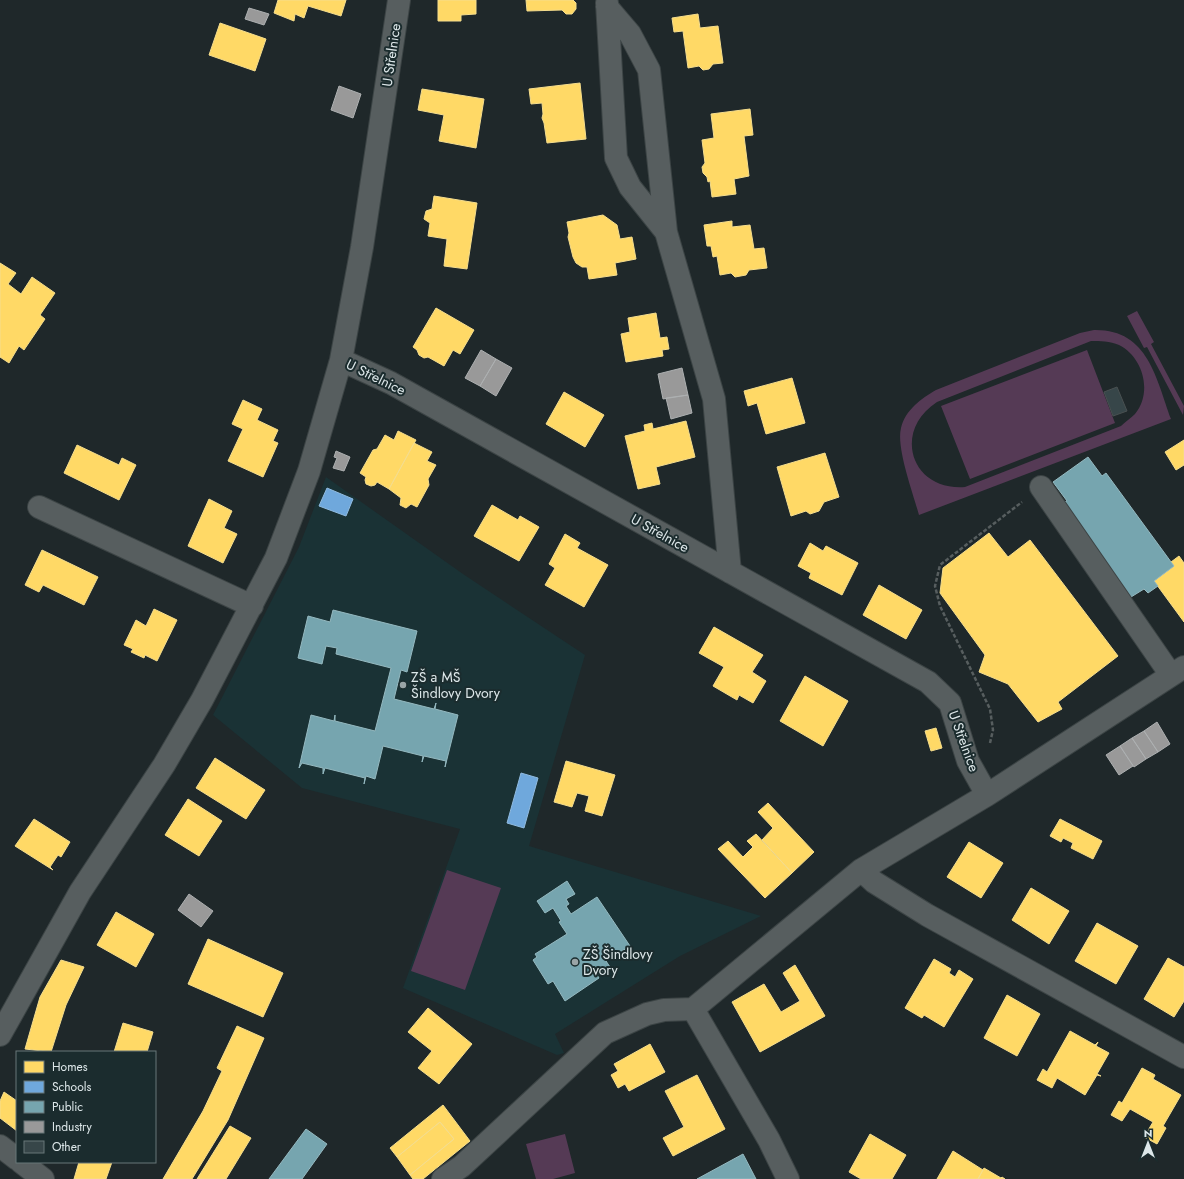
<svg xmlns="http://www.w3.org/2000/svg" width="1184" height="1179" font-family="Jost,sans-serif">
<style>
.built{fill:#1a3235}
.green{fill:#553a55;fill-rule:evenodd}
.homes{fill:#ffd966;stroke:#f5dd8d}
.schools{fill:#6fa8dc;stroke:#90bbe0}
.public{fill:#76a5af;stroke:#95b9c0}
.industry{fill:#999;stroke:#adb0b1}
.building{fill:#374649;stroke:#495051}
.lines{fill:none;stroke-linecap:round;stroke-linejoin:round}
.minor-casing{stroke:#3c4445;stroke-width:24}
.path{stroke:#575e5f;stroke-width:2.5;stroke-dasharray:4 2;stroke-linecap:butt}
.minor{stroke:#575e5f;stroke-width:22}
.poi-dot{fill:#9aa4a6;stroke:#1b2c2e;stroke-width:1.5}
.labels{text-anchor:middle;stroke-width:4;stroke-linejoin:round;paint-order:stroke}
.street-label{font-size:14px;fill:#dde7e9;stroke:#1b2c2e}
.poi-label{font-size:14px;fill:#dde7e9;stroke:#1b2c2e;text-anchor:start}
</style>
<rect width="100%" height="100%" fill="#1f282a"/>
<path class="built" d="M326,477L463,574L585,655L529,846L761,916L680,956L555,1034L564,1053L557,1055L403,988L460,829L302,788L213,715L299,547Z"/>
<path class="green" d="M1137,311L1154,342L1151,344L1184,406L1183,415L1147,347L1144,348L1127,316Z
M1094,330C1148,329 1156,378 1171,419L919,515C913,493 896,448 901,428C905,410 922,398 936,390L1080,333ZM1091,341C1100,341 1110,341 1119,345C1143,357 1153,392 1135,414C1131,418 1125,422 1121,426L965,487C911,491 892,431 937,402Z
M1087,350L1115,423L970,479L941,406Z
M447,870L501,888L465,990L411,971Z
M565,1134L575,1173L553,1179H536L526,1144Z"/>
<path class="homes" d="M278,0H346L341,16L308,6L304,18L295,14L294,21L274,13Z
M438,0H476V14L461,15V21H438Z
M526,0H573L576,3V9L572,14H566L562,10L527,11Z
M698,14L700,28L718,26L723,63L713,64L709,69L703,70L699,66L688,68L683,31L674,32L672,18Z
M220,23L266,39L255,71L209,55Z
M580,83L586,139L547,143L544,123L542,118L543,114L542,103L531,104L529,89Z
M422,89L484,99L476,148L439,141L444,115L418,110Z
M750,109L753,135L744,136L749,176L734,179L736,194L712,197L710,181L708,182L707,177L703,173L702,167L705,163L702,140L714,138L711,114Z
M434,196L477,203L467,269L444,266L447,239L428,236L430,223L424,219L426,211L432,209Z
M603,215L617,225L620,239L632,237L636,259L615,263L617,275L589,279L587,267H582L576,263L573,257L568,237L569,233L567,222Z
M732,221V227L750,225L754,249L764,248L767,268L749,270L746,275L735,277L731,273L720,275L717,256L713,257L711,246H707L704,225Z
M0,263L16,273L8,284L21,294L32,277L55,293L40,315L45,319L24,350L19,346L9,363L0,357Z
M436,308L474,330L460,354L453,350L444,366L428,357L424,358L419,355L417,350L413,347Z
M656,313L660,338L667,337L669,349L662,350L663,356L626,362L621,334L630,332L628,318Z
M792,378L805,423L766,434L757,403L748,406L744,391Z
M564,392L604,415L585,447L546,424Z
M243,400L262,409L257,420L278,430L273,441L278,443L263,477L228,461L243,429L232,424Z
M686,421L695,457L656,467L660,484L638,489L625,436L645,431L644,425L652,423L653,429Z
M398,431L416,440L389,489L377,482L375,485L371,486L366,484L365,480L366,477L360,473L373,450L377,449L385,435L394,440Z
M1184,440V465L1176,470L1165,452Z
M414,443L432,452L427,461L436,465L428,479L429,485L417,507L411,504L406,508L400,505L401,498L389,489Z
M77,445L119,465L122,458L136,465L119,500L64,473Z
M825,453L839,497L824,502L819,511L810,514L806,511L791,516L777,467Z
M209,499L232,511L224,528L237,534L223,563L188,546Z
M492,505L518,520L520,516L539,527L519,561L474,536Z
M989,533L1008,557L1030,540L1118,656L1058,702L1062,709L1038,722L1008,684L979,672L985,655L940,593L943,568Z
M565,534L580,543L577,548L608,565L584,607L545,585L555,568L549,564Z
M810,543L823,551L826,546L858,563L842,595L809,578L811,573L798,566Z
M42,550L98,577L84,605L43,585L39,592L25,585Z
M1179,556L1184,563V622L1154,581L1174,566L1171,562Z
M879,585L922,610L906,639L863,615Z
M154,609L177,620L157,661L145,655L144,658L131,652L133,649L124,645L136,620L146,626Z
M714,627L763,655L752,672L766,681L753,703L739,695L737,700L713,686L724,667L699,653Z
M805,676L848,701L823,746L780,721Z
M936,728L942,748L931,751L925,731Z
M215,758L265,790L246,819L196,788Z
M566,761L615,775L602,816L585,811L589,796L577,793L572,807L554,802Z
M188,799L222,821L199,856L165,835Z
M768,803L814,852L792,873L762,840L773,828L758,812Z
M34,819L70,842L61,857L58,855L50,867L53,870L15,846Z
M1060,819L1102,841L1093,859L1071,848L1073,843L1063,838L1061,842L1050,836Z
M756,834L792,873L765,898L718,849L728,841L743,857L753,847L747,841Z
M969,842L1003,863L981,898L947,877Z
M1031,888L1069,911L1049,944L1012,920Z
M116,912L154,934L136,967L97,945Z
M1097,923L1138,946L1116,984L1075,961Z
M208,939L283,973L263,1017L188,984Z
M1168,958L1184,967V1001L1174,1017L1144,999Z
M934,959L951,969L949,973L955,977L959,970L973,979L944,1027L924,1015L922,1018L905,1008Z
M61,960L84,967L66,1005L51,1052L25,1049L40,997Z
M795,965L825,1016L760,1052L732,1002L764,984L781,1012L800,1001L783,973Z
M1007,995L1040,1014L1017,1056L984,1038Z
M428,1008L472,1044L439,1084L418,1068L432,1051L408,1032Z
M123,1023L153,1032L147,1052H114Z
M237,1026L264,1038L228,1120L192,1179H163L203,1111L222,1071L217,1068Z
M1070,1031L1095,1045L1098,1042L1096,1046L1109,1053L1097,1074L1101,1076L1097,1075L1085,1095L1057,1078L1052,1088L1037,1080L1043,1069L1047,1072Z
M650,1044L665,1072L629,1091L625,1084L618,1088L611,1075L618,1071L614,1064Z
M1142,1068L1155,1075L1153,1079L1181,1095L1163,1126L1166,1128L1157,1144L1144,1137L1153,1122L1130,1109L1122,1121L1111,1115L1119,1101L1122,1103Z
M697,1075L725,1129L673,1156L663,1138L684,1127L665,1091Z
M4,1092L17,1101V1131L0,1118V1101Z
M443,1105L470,1141L423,1179H413L410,1175L454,1139L440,1122L397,1157L390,1148Z
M440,1122L454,1139L410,1175L397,1157Z
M230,1126L251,1138L226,1179H197Z
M870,1134L906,1155L892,1179H861L849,1172Z
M953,1151L983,1170L978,1179H937Z
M79,1162H112L106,1179H74Z
M984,1168L1001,1178L1002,1177L1005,1179H978Z"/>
<path class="schools" d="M327,488L353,499L346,516L319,506Z
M521,773L538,778L524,828L507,823Z"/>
<path class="public" d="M1088,457L1102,476L1106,473L1174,566L1154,581L1158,586L1148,593L1144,589L1131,597L1064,502L1067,501L1053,482Z
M333,610L417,631L407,672L401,670L394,699L434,709L436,703L435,709L458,715L445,767L446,761L424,756L422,762L423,756L383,746L375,779L366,776L364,784L365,778L325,768L323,774V768L302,763L299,768L311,715L334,721L335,715V721L375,731L391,668L336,654L337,648L326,646L322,664L298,658L308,616L330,622Z
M567,881L575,894L566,899L569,904L566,906L571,914L597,897L630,946L606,961L610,967L597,975L599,978L565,1001L553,981L548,984L533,960L537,957L535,954L567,934L559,922L561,921L553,908L545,913L537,901Z
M306,1129L327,1144L302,1179H269Z
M743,1154L756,1179H697Z"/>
<path class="industry" d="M249,8L269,14L264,25L245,19Z
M339,86L361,94L353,118L331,110Z
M481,350L496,359L480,386L465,378Z
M496,359L512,368L496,396L480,386Z
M682,368L688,395L663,399L658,374Z
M688,395L692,413L671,419L666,398Z
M336,451L350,457L344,471L333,468L337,458L334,457Z
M1157,722L1170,744L1158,752L1144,731Z
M1144,731L1158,752L1146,759L1132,738Z
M1132,738L1146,759L1134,767L1120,746Z
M1120,746L1133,766L1119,775L1106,755Z
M189,894L213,911L201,927L178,910Z"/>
<path class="building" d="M1117,387L1127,411L1113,416L1104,392Z"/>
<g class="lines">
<defs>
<path id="minor" d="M607,3L616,158L630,187L666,232
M607,7L630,34L649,70L666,232L714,399L730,572
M341,360L391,383L928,682L950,703L968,761L987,795
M1041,487L1171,675
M39,507L252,606
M861,870L874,882L927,915L1184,1057
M693,1009L769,1140L788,1179
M0,1035L80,892L164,765L202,700L276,558L309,471L341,360L362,247L399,0
M0,1146L17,1159
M21,1162L43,1179
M443,1179L462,1166L605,1033L647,1014L664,1010L693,1009L861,870L987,795L1184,667"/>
</defs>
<use href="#minor" class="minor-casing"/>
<path class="path" d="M990,743L993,730L990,709L940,606L935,586L940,565L1022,502"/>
<use href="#minor" class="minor"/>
</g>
<g class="poi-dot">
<circle cx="403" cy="685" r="4"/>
<circle cx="575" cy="962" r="4"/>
</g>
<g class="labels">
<g class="street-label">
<text transform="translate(391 55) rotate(-82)" y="5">U Střelnice</text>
<text transform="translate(376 377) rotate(26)" y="5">U Střelnice</text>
<text transform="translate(660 533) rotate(29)" y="5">U Střelnice</text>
<text transform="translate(964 741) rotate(70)" y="5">U Střelnice</text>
</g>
<g class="poi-label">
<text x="411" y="682">ZŠ a MŠ<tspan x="411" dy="16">Šindlovy Dvory</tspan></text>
<text x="583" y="959">ZŠ Šindlovy<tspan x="583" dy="16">Dvory</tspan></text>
</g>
</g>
<rect x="16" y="1051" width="140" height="112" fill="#1b2c2e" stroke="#697779"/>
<rect x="24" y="1061" width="20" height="12" fill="#ffd966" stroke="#697779"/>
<text x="52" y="1071" font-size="12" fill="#dde7e9">Homes</text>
<rect x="24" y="1081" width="20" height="12" fill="#6fa8dc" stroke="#697779"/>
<text x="52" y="1091" font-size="12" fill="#dde7e9">Schools</text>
<rect x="24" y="1101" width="20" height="12" fill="#76a5af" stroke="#697779"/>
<text x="52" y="1111" font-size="12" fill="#dde7e9">Public</text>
<rect x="24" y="1121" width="20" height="12" fill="#999999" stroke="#697779"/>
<text x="52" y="1131" font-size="12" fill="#dde7e9">Industry</text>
<rect x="24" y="1141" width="20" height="12" fill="#374649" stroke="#697779"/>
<text x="52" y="1151" font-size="12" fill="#dde7e9">Other</text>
<g transform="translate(1148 1143)" stroke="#1b2c2e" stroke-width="3" paint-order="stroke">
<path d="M0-3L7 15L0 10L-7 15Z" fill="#dde7e9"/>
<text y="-6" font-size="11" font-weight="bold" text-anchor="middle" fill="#dde7e9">N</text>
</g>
</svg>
